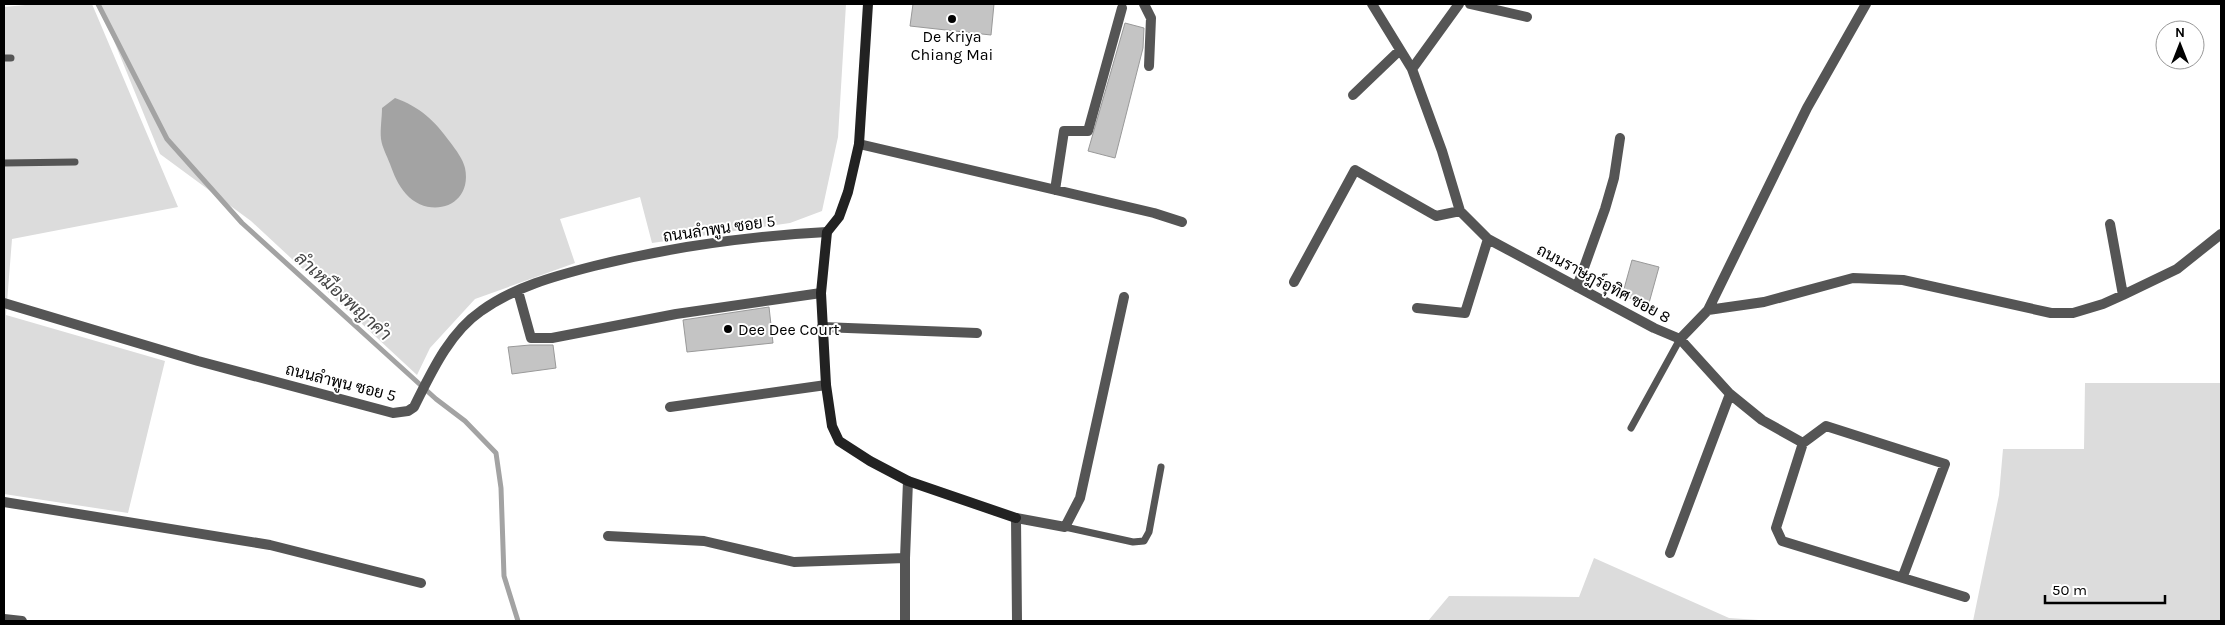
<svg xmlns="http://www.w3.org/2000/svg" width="2225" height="625" font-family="Karla,Sarabun,sans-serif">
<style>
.green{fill:#dcdcdc}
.water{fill:#a3a3a3}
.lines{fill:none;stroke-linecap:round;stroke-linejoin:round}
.stream{stroke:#a3a3a3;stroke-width:5}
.building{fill:#c4c4c4;stroke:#999}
.lane{stroke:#555;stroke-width:7}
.street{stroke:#555;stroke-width:10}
.secondary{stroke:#222;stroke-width:10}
.poi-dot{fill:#000;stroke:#fff;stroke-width:2}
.labels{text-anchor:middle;stroke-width:4;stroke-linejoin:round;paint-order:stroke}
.poi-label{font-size:16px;fill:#000;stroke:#fff}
.street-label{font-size:16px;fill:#000;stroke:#fff}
.water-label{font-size:18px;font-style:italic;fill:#444;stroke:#fff}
</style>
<rect width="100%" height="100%" fill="#fff"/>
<path class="green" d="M36,4H92L178,207L12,239L6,315L165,361L128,513L4,494V7Z
M99,4H846L838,137L822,211L790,223L652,243L640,197L560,219L575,263L475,299L430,348L417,375L251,221L160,154Z
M2085,383H2221V621H1973L1999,495L2003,449H2084Z
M1594,558L1729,618L1774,621H1428L1449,596L1579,597Z"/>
<path class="water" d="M395,98C420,107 435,121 450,142C456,150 463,159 465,168C473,207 429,220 406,194C398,185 394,175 390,164C387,156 382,147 381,139C380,129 382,118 382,108Z"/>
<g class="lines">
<path class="stream" d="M98,4L167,139L242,223L436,399L465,421L496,453L501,488L504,576L518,621"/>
</g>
<path class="building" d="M913,4H994L991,35L910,26Z
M1125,23L1144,28L1143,48L1115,158L1088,151Z
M1632,260L1659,267L1649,303L1622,296Z
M769,307L773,343L687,352L683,320Z
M530,345H553L556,368L512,374L508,347Z"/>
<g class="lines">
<path class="lane" d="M4,58H11
M4,163L75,162
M1631,428L1680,339
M1065,527L1133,542L1144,541L1149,532L1161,467"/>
<path class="street" d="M1144,4L1151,18L1149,66
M1372,4L1412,69L1442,151L1460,211L1488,239L1654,328L1680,339L1730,394L1762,420L1803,443
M1470,4L1527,17
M1412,69L1459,4
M1353,95L1400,50
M859,144L1154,213L1182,222
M1055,190L1064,131H1088L1122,8
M2110,224L2123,295
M1294,282L1355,170L1436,216L1460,211
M1577,287L1605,209L1614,178L1620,138
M518,291L531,338H552L676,314L821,293
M4,303L198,361L393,413L408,411L414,407C431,373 449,333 481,311C514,287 555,276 594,266C671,247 748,236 827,232
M1417,308L1465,313L1488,239
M1708,310L1764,302L1853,278L1903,280L2051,313H2073L2103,304L2123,295L2177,269L2221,234
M822,327L977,333
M1680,339L1708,310L1807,108L1866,4
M670,407L826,385
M4,502L270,545L421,583
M608,536L704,541L794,562L905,558
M1670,553L1730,394
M1903,576L1945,464L1826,426L1803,443L1776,528L1782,541L1965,597
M4,619L22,621
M905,621V558L908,481
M1017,621L1016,518L1065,527L1080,498L1124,297"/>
<path class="secondary" d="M868,4L859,144L848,192L839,217L827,232L821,293L826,385L832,426L839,441L870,461L908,481L1016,518"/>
</g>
<g class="poi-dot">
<circle cx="952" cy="19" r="5"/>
<circle cx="728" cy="329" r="5"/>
</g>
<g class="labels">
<g class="poi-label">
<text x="952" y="42">De Kriya<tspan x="952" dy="18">Chiang Mai</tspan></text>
<text x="738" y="335" text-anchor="start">Dee Dee Court</text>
</g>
<g class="street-label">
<text transform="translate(719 228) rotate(-8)" y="6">ถนนลำพูน ซอย 5</text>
<text transform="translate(1604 283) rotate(28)" y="6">ถนนราษฎร์อุทิศ ซอย 8</text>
<text transform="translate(341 382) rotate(14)" y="6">ถนนลำพูน ซอย 5</text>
</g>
<g class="water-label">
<text transform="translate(343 296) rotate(42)" y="6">ลำเหมืองพญาคำ</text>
</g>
</g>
<rect width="2225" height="625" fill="none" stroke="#000000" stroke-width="10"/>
<g transform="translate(2180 45)"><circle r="24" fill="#ffffff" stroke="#999999"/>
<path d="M0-4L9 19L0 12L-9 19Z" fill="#000000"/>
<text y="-8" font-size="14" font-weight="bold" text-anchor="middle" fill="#000000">N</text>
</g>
<path d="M2045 595v8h120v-8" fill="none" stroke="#000000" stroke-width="2.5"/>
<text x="2052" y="595" font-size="15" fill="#000000" stroke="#ffffff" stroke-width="4" paint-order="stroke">50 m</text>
</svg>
